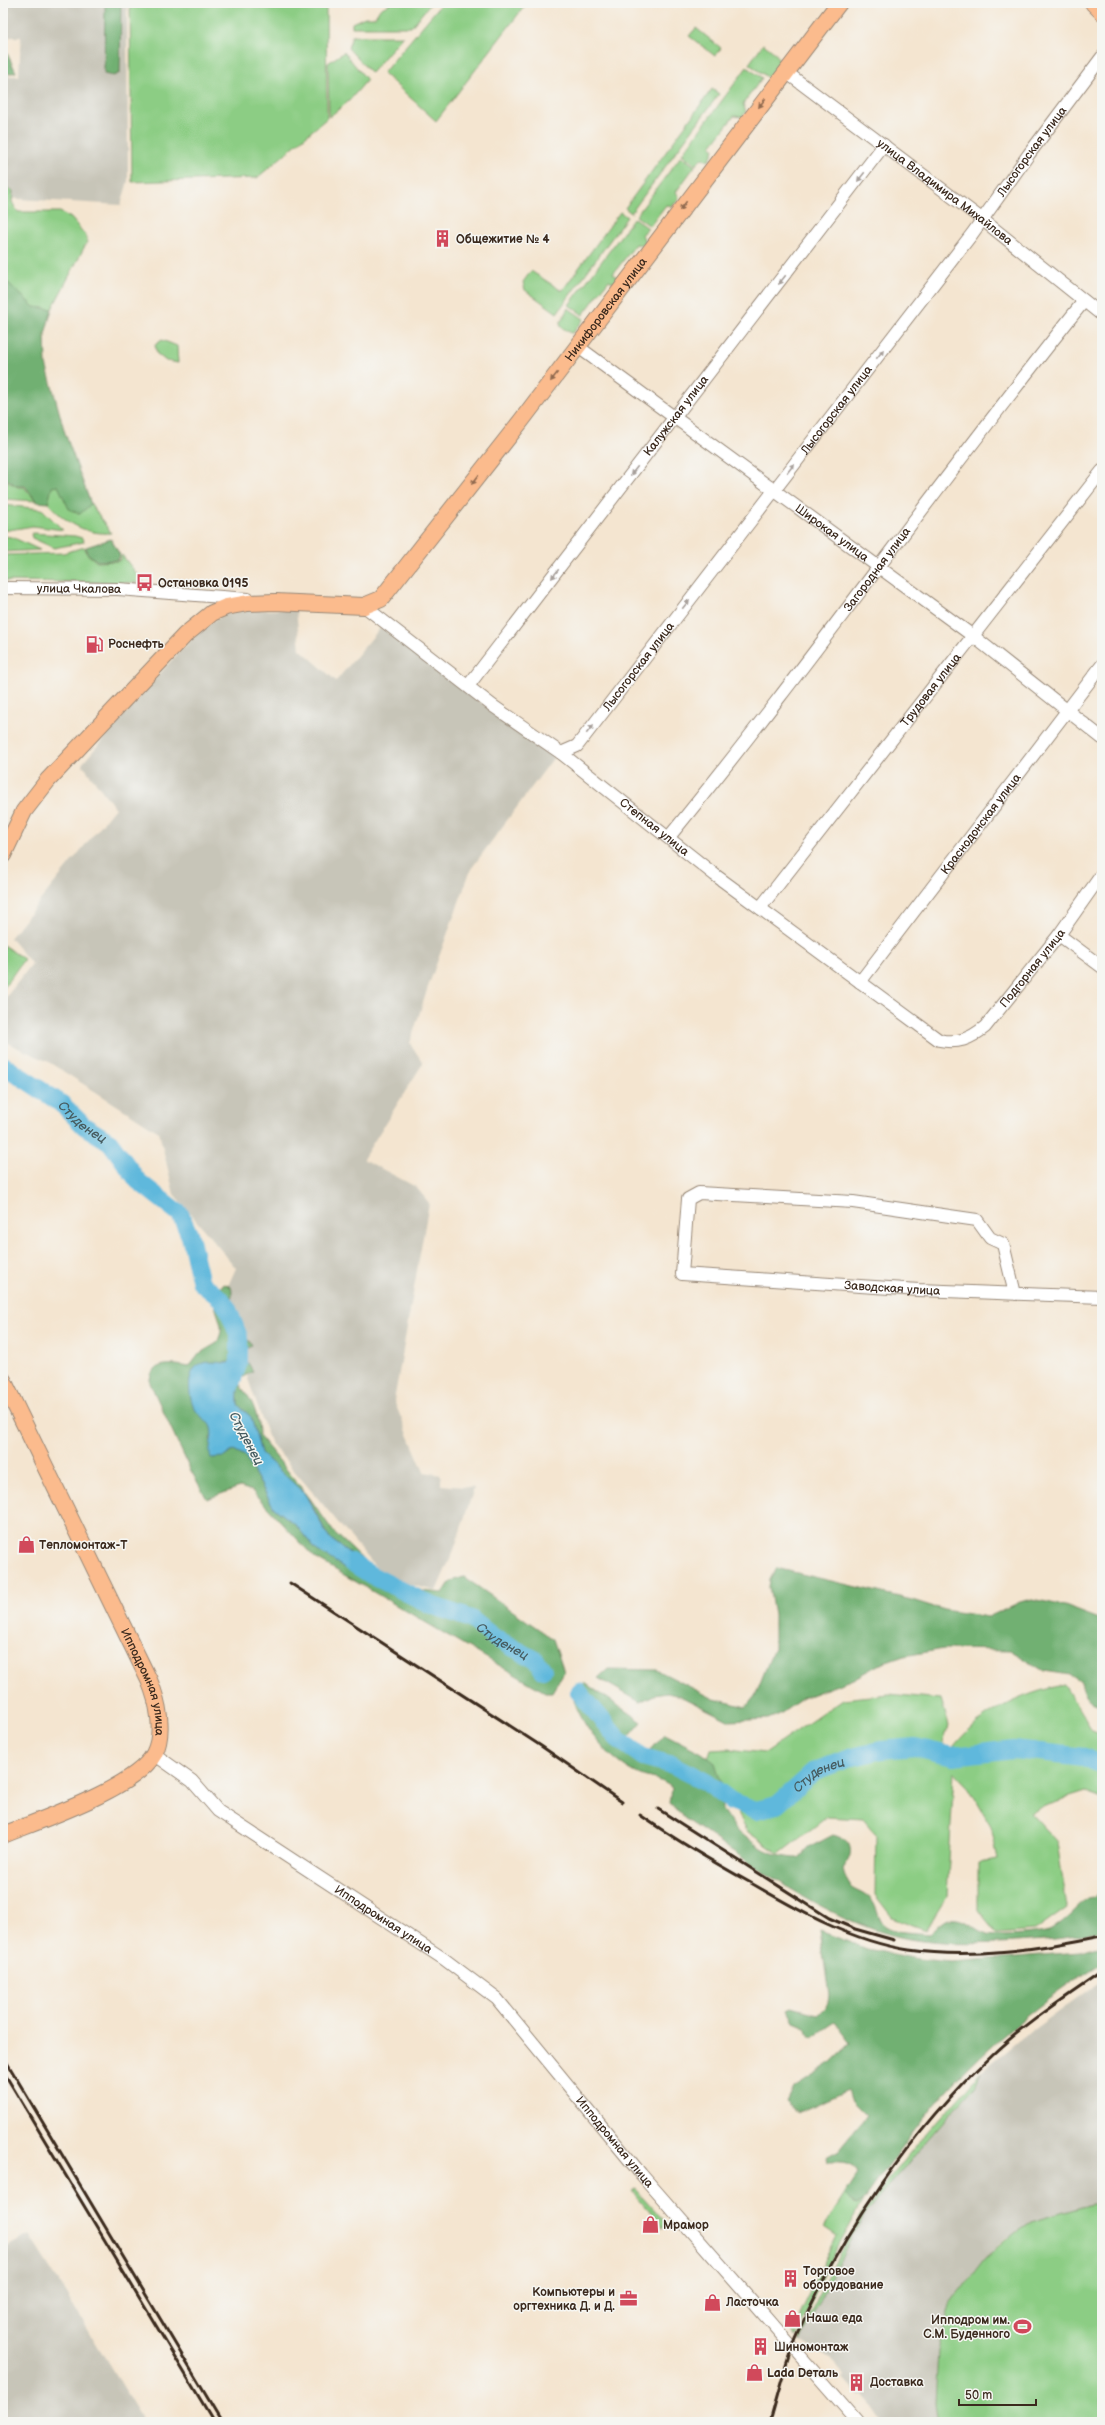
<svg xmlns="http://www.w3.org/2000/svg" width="1105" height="2425" font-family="'Balsamiq Sans',sans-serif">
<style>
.industrial{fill:#c7c5b8}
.green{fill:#8ccd84;stroke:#647c51}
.forest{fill:#71b072;stroke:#566d48;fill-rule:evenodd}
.water{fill:#5eb8dc;stroke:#4c717d}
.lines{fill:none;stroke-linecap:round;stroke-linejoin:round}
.river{stroke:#5eb8dc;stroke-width:18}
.minor-casing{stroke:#988877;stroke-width:14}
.major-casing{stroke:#988877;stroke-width:18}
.minor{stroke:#fff;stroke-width:12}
.major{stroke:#fbbb8d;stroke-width:16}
.rail{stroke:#3b2a1e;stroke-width:3}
.oneway{fill:#916b50}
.oneway2{fill:#a79f9a}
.labels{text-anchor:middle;stroke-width:3;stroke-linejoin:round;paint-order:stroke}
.street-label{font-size:12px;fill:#3b2a1e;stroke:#f6f6f2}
.poi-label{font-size:12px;font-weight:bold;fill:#3b2a1e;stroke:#f6f6f2;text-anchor:start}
.water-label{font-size:13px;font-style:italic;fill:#475c60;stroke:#f6f6f2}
</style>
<rect width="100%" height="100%" fill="#f6f6f2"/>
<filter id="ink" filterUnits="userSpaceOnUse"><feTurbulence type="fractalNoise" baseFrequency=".025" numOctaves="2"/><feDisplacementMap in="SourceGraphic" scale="8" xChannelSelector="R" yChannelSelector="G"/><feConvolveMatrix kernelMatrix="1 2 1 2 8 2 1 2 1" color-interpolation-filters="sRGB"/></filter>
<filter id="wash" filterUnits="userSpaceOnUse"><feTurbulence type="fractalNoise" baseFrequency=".012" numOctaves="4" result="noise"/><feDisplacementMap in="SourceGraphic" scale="16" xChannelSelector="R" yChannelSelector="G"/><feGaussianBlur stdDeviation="0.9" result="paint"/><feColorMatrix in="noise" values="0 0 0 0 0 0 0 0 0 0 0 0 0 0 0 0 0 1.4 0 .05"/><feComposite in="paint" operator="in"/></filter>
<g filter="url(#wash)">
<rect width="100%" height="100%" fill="#f4e5d0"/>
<path class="industrial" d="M3,3H127L128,181L121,205L3,198L4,76H19L21,37H6Z
M296,609L300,649L336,681L381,627L554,757L471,869L428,987L410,1043L423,1063L363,1159L416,1187L429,1203L394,1401L424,1472L441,1475V1485L474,1488L454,1550L436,1591L385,1578L270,1442L246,1373L219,1306L236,1268L174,1194L159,1132L47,1061L3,1041V1001L32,964L10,938L115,808L82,764L169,663L206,625L226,614L244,611Z
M1102,1980V2204H1092L1005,2239L985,2258L951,2302L938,2351L935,2404L938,2422H882L869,2403L862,2395L860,2397L843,2378L844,2376L835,2362L800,2341L853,2235L876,2200L975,2086L981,2072L1019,2040Z
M29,2235L62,2287L144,2422H4L3,2249Z"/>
<path class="green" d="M130,3H326L327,118L257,178L132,182Z
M391,3H431L411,27H352V23L365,17H375L380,9Z
M442,3H527L436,121L383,73Z
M696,28L721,48L715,56L689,36Z
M352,36H403L371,73L348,48Z
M763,44C782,57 783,60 770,79L749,64Z
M344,52L367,80L349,101L329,117L328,63Z
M747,67L762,78L743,104L746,112L742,117L734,116L711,146L714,150L710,159L706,160L702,158L696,165L682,154Z
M712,89L719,94L631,213L625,208Z
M3,155L8,158L4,182L6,188L13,191L12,202L18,212H60L71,218L87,237V242L52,309L40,311L14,295L3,281Z
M681,156L695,166L676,192L679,197L678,201L672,206L666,205L650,226L636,216Z
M620,212L627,217L557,313L525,290L523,282L531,271L562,291Z
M634,218L648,228L642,235L646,242L641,245L636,244L613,274L618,278L617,281L614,283L609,280L583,315L569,305Z
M568,308L584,319L573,333H571L561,327L560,323Z
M162,340L177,346L178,363L166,361L157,354L155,345Z
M75,467L91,504L111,533C85,535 65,522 48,503L49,469Z
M3,479L18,487H24L36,501L3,499Z
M3,505L42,509L63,530L33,526L3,531Z
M33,533L75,536L82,538L84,542L54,548L32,538L31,534Z
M3,536L12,537L40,550L3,552Z
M85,547L86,553L97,562L119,561L122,555L144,583L3,581V555L63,553Z
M3,945L24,959L3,989Z
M1064,1685L1092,1730L1102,1734V1798L1086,1792L1045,1805L1030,1813L1057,1842L1067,1907L1035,1930L997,1933L978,1910V1862L998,1859L991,1826L969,1788L954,1772L947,1896L926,1930L892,1917L875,1895L876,1834L863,1819L827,1817L779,1854L748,1832L731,1801L701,1780L711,1750L728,1749L765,1753L843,1699L888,1694L941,1699L949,1726L943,1743L951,1750C977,1714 1022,1693 1064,1685Z
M981,2072L975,2086L876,2200L853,2235L800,2341L799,2338C819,2294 840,2248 868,2207C901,2159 943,2116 981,2072Z
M635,2189L666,2224L663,2228L632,2191Z
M845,2194L851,2199L854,2204L857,2205L864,2200L825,2271L796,2337L790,2327L800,2318V2312L837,2236L824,2227Z
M1092,2204H1102V2422H938L935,2404L938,2351L951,2302L985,2258L1015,2232L1030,2222Z"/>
<path class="forest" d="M105,3H121L120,73L113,76L104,74Z
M3,15L5,49L16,72L3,75Z
M3,278L34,307L52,309L45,334L46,364L65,433L91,504L80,514L69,509L58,486L52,487L48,503L37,502L25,486H17L3,477Z
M111,539L120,555L118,560L97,561L87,553L86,547Z
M225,1284L231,1287C233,1293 231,1296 230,1302C230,1317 244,1334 252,1345L242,1353L253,1371L238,1380C240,1387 244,1390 248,1396C256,1408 259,1423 259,1436L309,1497L333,1531L384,1580L423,1591L443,1593L451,1581L464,1577L553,1639L564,1672L552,1692H545L315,1558L252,1491L240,1487L207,1499L190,1469L150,1383C149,1360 174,1364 189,1367L200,1353L217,1343C219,1338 222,1332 221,1327C219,1312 205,1294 225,1284ZM239,1362L237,1380L238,1405L251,1417L261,1453L310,1501L329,1538L367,1566L316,1550L295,1524L274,1508L245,1456L234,1450L224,1457L210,1439L212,1433L203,1363Z
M776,1568L912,1600L944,1610L988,1617L1020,1602L1033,1599L1065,1606L1102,1620V1705C1088,1704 1084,1694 1081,1682L1070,1675L1044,1671L1010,1650L944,1649L904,1656L878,1665L853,1679L803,1698L780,1714L768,1719L730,1721L680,1696L667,1693L654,1695L640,1702L598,1678L608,1669L657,1670L714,1699L746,1707L755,1696L774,1648V1614L769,1587L770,1580Z
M585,1683L642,1722L629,1737L649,1752L665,1734L702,1753L715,1763L721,1782L722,1809C736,1835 769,1859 799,1858L808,1848L833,1835L846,1839C854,1851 850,1858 843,1869C850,1896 858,1886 873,1901C877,1906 877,1915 881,1921C888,1934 916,1932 930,1934C934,1930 940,1922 946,1920C964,1914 972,1930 988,1934C998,1936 1043,1934 1052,1929C1064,1922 1076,1909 1087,1899L1093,1898L1102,1891V1929C1076,1939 1043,1940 1015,1942C984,1944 953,1945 922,1941C838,1931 752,1863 684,1818L670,1803L672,1788C660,1777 649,1780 636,1773C609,1759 583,1729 574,1700Z
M820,1931L867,1949L918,1959L952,1962L1080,1952L1102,1946V1963C1045,1998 990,2043 945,2093C916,2127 890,2163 864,2200L856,2205L845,2194L858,2174C853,2160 839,2162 828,2162L827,2157L838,2151L867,2116L852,2101L848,2090L798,2112L786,2102L793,2087L829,2064L851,2043L835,2022L813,2037L806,2027L794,2022L788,2010L792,2008L817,2015L827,2007L829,1995Z"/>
<path class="water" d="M232,1359H237C240,1364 237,1396 238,1405L251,1417L261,1453L305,1494L329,1538L367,1566L371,1575L364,1576L345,1568L316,1550L295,1524L274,1508L245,1456L234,1450L224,1457L211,1458C207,1448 214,1438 211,1428C210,1422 201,1418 197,1412C188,1401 184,1368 203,1363C210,1361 220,1363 228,1363Z"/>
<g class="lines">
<g class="river">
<path id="s1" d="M3,1065L62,1104L84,1126L110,1142L138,1181L180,1214L190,1236L201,1283L221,1299L228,1309L239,1337V1362L230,1386"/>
<path id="s2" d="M351,1562L371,1575L431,1605L471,1619L495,1638L536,1660L543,1670"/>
<path id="s3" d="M579,1692L618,1739L643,1757L673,1765L706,1782L731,1801L756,1810L777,1805L815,1771L853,1757L881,1750L915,1747L953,1756L1014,1749L1084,1757L1102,1765"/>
</g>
</g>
</g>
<g filter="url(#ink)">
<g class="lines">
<defs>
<g id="minor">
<path id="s4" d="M786,72L983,220L1102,315"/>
<path id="s5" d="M577,346L973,636L1102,738"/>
<path id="s6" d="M3,588L118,589L248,599"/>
<path id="s7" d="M364,606L493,706L561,753L715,875L939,1040C958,1044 970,1039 985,1027L1059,935L1102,874"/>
<path id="s8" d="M468,686L884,145"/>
<path id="s9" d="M561,753L577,746L972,234L1029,154L1102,57"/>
<path id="s10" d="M669,837C812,662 942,477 1084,301"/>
<path id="s11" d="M760,908L1102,471"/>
<path d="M1059,935L1102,967"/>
<path id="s12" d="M860,982L1102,665"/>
<path id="s13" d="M1015,1294L1003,1244L990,1238L977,1220L853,1202L699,1193L688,1199L682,1274L919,1290L1102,1297"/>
<path id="s14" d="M154,1754L192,1781L218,1811L444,1959L497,1999L641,2174L858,2422"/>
</g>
<g id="major">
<path d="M1093,3L1102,12"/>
<path id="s15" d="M3,855L24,811L48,780L185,635L212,613L226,607L248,603L275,602L364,606L381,599L521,421L839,3"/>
<path id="s16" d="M3,1380L149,1680C158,1701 165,1732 154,1754C136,1788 40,1820 3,1835"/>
</g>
</defs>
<use href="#minor" class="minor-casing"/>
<use href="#major" class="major-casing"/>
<use href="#minor" class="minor"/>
<use href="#major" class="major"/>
<path class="rail" d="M290,1583L541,1746L622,1802
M658,1809L829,1918L855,1929L894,1940
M640,1815C676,1840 713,1862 751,1883C801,1912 851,1941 909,1950C973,1959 1040,1949 1102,1936
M3,2056L222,2422
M3,2071L214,2422
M770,2422C778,2394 785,2365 796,2338C840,2235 911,2131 993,2054C1026,2023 1065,1998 1102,1972"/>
</g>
<defs><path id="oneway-solid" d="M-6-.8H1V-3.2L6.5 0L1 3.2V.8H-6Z"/></defs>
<g class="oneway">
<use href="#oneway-solid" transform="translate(762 103) rotate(127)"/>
<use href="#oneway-solid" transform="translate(683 206) rotate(127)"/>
<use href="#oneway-solid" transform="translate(554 377) rotate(127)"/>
<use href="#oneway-solid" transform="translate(475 480) rotate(128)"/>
</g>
<g class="oneway2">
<use href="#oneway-solid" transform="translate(861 177) rotate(128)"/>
<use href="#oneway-solid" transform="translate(782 280) rotate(128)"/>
<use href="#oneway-solid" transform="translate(880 354) rotate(-52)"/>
<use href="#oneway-solid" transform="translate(791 468) rotate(-52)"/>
<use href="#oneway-solid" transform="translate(634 471) rotate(128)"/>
<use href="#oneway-solid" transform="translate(555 574) rotate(128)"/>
<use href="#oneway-solid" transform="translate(686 604) rotate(-52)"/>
<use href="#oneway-solid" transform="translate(590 729) rotate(-52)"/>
</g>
</g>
<defs>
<symbol id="building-bare" viewBox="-9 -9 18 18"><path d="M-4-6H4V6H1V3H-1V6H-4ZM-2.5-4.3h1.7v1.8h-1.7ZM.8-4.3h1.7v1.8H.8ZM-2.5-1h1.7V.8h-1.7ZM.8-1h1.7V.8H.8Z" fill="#d1495b" stroke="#f6f6f2" stroke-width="2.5" paint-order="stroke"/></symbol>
<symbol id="bus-bare" viewBox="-9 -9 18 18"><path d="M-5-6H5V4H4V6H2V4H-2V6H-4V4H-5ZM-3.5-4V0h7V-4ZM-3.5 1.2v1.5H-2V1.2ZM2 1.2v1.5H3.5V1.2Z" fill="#d1495b" stroke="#f6f6f2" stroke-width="2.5" paint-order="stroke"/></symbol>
<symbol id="fuel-bare" viewBox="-9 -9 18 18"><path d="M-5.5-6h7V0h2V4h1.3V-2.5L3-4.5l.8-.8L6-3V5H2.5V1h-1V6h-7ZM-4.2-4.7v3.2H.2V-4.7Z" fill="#d1495b" stroke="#f6f6f2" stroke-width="2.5" paint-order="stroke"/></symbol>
<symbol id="shop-bare" viewBox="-9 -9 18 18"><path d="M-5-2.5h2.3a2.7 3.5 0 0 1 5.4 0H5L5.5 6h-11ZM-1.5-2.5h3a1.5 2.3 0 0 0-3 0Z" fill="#d1495b" stroke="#f6f6f2" stroke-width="2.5" paint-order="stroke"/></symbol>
<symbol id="office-bare" viewBox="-9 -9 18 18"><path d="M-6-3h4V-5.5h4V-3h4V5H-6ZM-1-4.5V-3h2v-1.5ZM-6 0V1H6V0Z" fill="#d1495b" stroke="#f6f6f2" stroke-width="2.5" paint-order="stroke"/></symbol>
<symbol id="stadium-bare" viewBox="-9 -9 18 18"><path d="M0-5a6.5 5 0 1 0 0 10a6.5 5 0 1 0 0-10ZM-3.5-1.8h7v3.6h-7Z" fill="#d1495b" stroke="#f6f6f2" stroke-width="2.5" paint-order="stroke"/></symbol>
</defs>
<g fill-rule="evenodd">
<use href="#building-bare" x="430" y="226" width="25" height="25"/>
<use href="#bus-bare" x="132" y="570" width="25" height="25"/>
<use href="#fuel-bare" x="82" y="632" width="25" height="25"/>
<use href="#shop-bare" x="14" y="1532" width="25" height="25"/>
<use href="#shop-bare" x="638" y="2212" width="25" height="25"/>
<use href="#building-bare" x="778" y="2266" width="25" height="25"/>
<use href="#office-bare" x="616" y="2286" width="25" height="25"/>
<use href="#shop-bare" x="700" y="2290" width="25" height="25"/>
<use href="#shop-bare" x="780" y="2306" width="25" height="25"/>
<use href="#stadium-bare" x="1010" y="2314" width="25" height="25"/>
<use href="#building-bare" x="748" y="2334" width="25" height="25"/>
<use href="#shop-bare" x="742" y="2360" width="25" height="25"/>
<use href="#building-bare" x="844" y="2370" width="25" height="25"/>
</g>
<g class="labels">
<g class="street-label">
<text dy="4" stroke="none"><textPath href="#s9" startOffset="766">Лысогорская улица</textPath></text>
<text dy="4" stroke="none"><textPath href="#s4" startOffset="199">улица Владимира Михайлова</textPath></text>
<text dy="4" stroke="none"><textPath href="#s15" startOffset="861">Никифоровская улица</textPath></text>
<text dy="4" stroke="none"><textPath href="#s9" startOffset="442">Лысогорская улица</textPath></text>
<text dy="4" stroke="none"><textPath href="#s8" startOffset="341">Калужская улица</textPath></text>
<text dy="4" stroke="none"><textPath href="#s5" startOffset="316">Широкая улица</textPath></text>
<text dy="4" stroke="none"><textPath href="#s10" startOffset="339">Загородная улица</textPath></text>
<text dy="4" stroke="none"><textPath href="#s6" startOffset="76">улица Чкалова</textPath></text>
<text dy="4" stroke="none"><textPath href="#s9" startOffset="118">Лысогорская улица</textPath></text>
<text dy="4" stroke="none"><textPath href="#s11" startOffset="277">Трудовая улица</textPath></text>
<text dy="4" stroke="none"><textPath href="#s12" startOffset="199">Краснодонская улица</textPath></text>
<text dy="4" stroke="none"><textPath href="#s7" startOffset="365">Степная улица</textPath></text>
<text dy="4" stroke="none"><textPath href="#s7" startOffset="846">Подгорная улица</textPath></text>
<text dy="4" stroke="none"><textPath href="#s13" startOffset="666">Заводская улица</textPath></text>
<text dy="4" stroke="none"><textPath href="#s16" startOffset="334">Ипподромная улица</textPath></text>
<text dy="4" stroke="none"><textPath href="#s14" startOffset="284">Ипподромная улица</textPath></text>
<text dy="4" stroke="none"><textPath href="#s14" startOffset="608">Ипподромная улица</textPath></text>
</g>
<g class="poi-label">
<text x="456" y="243">Общежитие № 4</text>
<text x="158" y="587">Остановка 0195</text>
<text x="108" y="648">Роснефть</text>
<text x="39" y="1549">Тепломонтаж-Т</text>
<text x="663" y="2229">Мрамор</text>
<text x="803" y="2275">Торговое<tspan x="803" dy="14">оборудование</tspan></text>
<text x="615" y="2296" text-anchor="end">Компьютеры и<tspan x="615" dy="14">оргтехника Д. и Д.</tspan></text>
<text x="726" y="2306">Ласточка</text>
<text x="806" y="2322">Наша еда</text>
<text x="1010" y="2324" text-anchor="end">Ипподром им.<tspan x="1010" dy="14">С.М. Буденного</tspan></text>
<text x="774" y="2351">Шиномонтаж</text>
<text x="767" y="2377">Lada Dеталь</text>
<text x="870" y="2386">Доставка</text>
</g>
<g class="water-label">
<text dy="5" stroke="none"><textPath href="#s1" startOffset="98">Студенец</textPath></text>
<text transform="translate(247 1438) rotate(62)" y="5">Студенец</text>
<text dy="5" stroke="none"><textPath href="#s2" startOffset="172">Студенец</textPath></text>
<text dy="5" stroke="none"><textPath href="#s3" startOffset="292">Студенец</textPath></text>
</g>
</g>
<rect width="1105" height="2425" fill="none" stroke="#f6f6f2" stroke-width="16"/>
<path d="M959 2399v6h77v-6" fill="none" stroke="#3b2a1e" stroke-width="2"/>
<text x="965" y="2399" font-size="12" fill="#3b2a1e" stroke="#f6f6f2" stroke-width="3" paint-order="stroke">50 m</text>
</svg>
